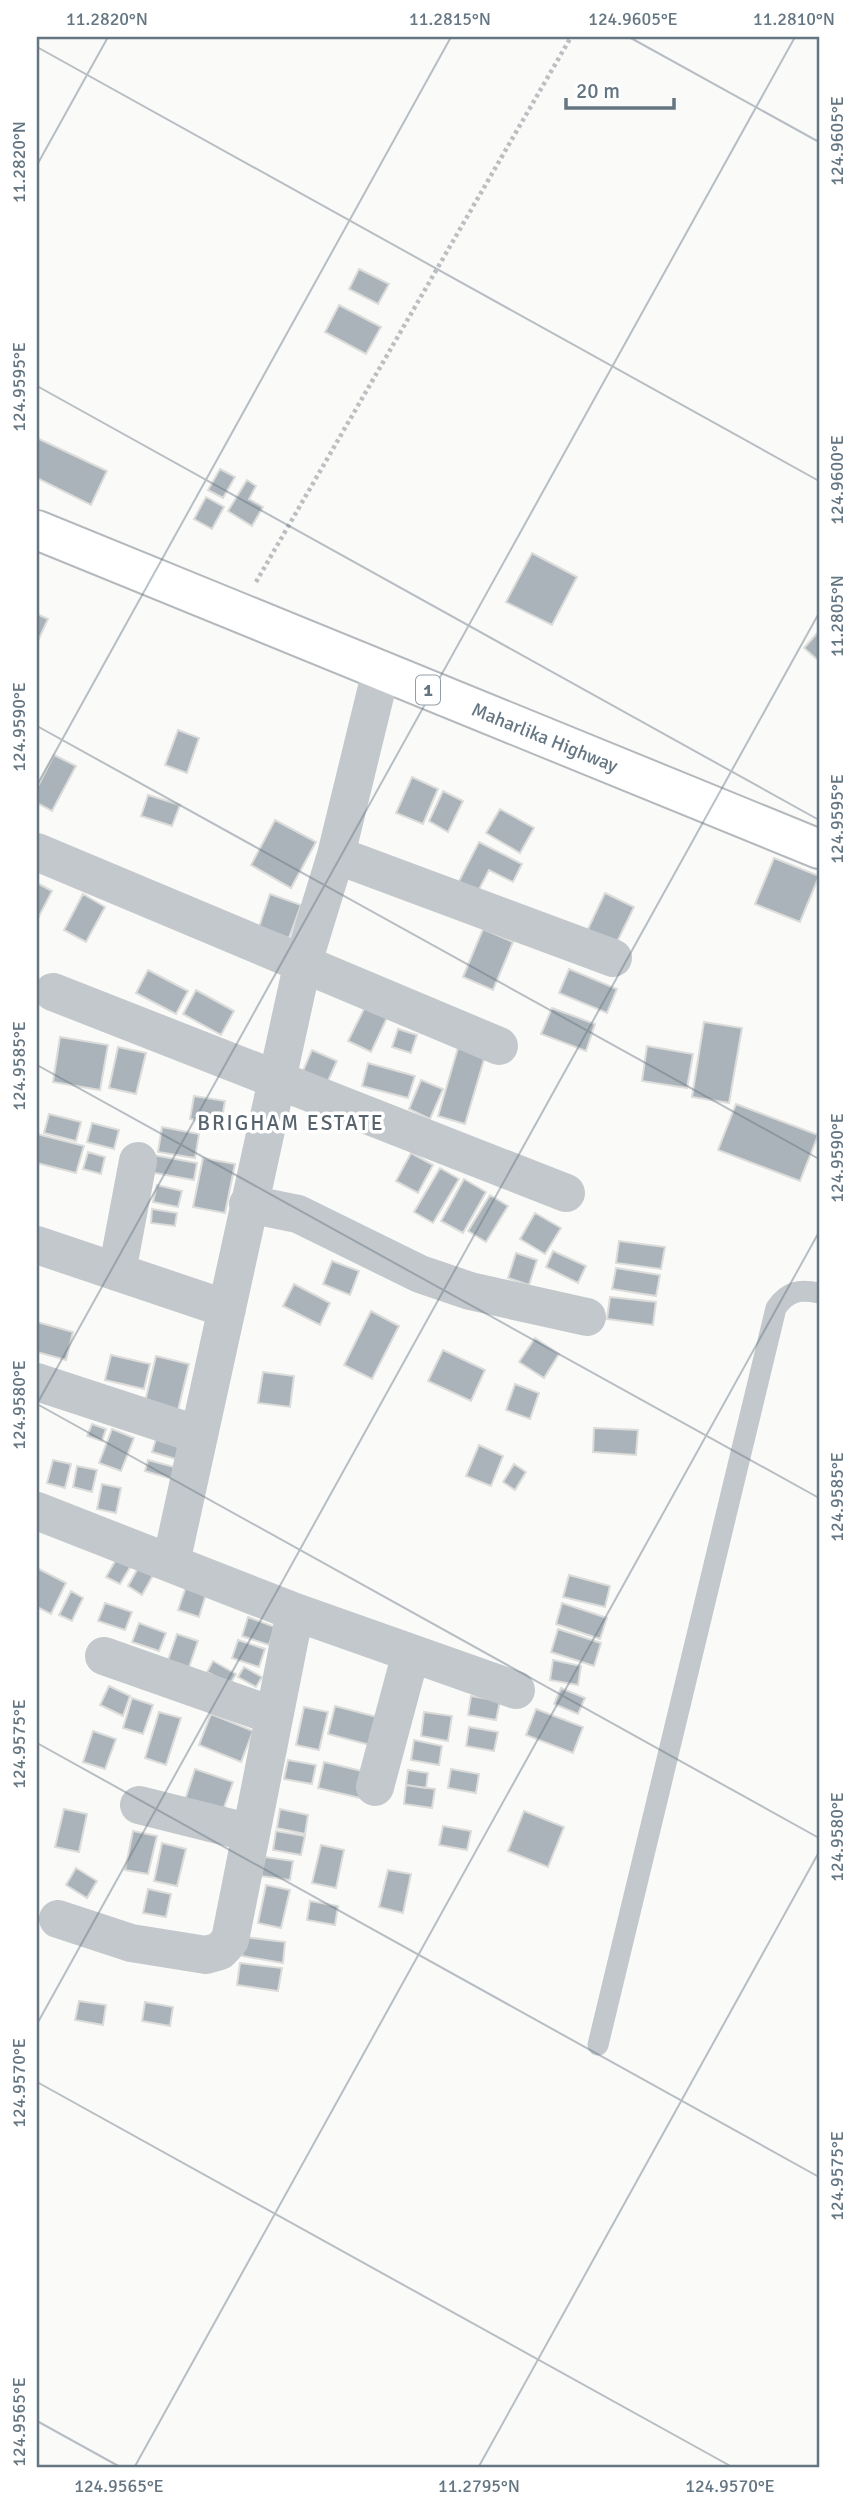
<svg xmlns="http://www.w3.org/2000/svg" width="856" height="2505" font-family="Signika,sans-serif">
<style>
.building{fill:#aab3b9;stroke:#dcdcda;stroke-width:2}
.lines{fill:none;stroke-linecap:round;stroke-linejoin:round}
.highway-casing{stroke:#b4b9bd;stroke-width:42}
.path{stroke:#bbbfc2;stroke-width:4.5;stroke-dasharray:3.5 3.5;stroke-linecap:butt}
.lane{stroke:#c3c8cc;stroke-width:21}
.street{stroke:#c3c8cc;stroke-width:38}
.highway{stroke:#fff;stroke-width:38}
.ticks{fill:none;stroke:#657683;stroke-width:2;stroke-opacity:0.45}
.labels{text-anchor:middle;stroke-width:7;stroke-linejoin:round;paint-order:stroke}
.shield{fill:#fff;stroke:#939fa8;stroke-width:2}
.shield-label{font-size:18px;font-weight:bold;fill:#657683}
.street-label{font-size:19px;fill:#657683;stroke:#fff}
.neighbourhood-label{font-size:21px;letter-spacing:2px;fill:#57646e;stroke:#fff}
.neatline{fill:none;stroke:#657683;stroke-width:2.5}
.ticks-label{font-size:18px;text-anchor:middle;fill:#657683}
</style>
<rect width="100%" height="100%" fill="#fafaf8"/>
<path class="building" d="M359,269L389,284L378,304L349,289Z
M339,305L381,327L366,354L325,332Z
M37,438L107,471L91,505L37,478Z
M220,469L235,477L223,498L208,490Z
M247,480L256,486L249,499L263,507L252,526L228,511Z
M206,497L224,507L212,529L194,519Z
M532,553L577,577L552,625L506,602Z
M37,614L48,619L37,643Z
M819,631V661L804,648Z
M178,730L199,738L187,773L165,765Z
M54,755L76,766L52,811L37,803V788Z
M412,777L438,789L423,824L396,813Z
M443,791L463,801L448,832L429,821Z
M148,795L180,805L172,826L141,816Z
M500,809L534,828L520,853L486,833Z
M275,820L316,842L291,888L251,865Z
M479,842L522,864L513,882L489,870L475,897L456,887Z
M774,858L819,876L800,922L755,904Z
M37,883L52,891L37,920Z
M605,893L634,907L616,944L587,931Z
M83,894L105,907L86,942L64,930Z
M270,894L301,905L289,938L259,927Z
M483,929L513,942L493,990L463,977Z
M569,969L617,989L607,1013L559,993Z
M148,970L188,991L176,1014L136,993Z
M196,990L234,1011L221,1035L183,1014Z
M365,1007L387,1018L371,1052L348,1041Z
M552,1008L595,1024L586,1051L541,1034Z
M704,1022L742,1028L729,1103L692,1097Z
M398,1029L417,1035L411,1053L392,1047Z
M60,1037L108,1045L100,1090L53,1082Z
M647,1046L693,1054L687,1088L642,1081Z
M118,1047L146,1053L136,1094L109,1088Z
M458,1048L485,1056L465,1124L438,1116Z
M312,1050L337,1061L327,1083L302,1073Z
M368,1063L415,1076L408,1098L362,1086Z
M421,1080L443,1089L430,1119L409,1109Z
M194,1096L225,1101L221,1124L190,1119Z
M736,1104L818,1135L800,1181L718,1150Z
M49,1114L81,1122L76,1141L44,1133Z
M92,1123L119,1130L114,1149L87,1142Z
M162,1127L199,1134L195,1158L158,1152Z
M37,1134L84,1146L76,1173L37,1163Z
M88,1152L105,1157L101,1174L83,1169Z
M411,1153L433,1165L418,1193L396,1181Z
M153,1155L197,1163L194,1180L149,1172Z
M203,1158L235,1164L225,1213L193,1207Z
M440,1168L459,1179L433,1223L414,1212Z
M464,1179L486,1192L463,1233L441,1221Z
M157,1185L182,1191L178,1207L153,1202Z
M490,1195L508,1206L486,1242L468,1231Z
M152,1209L177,1213L175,1226L151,1223Z
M535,1213L561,1228L545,1254L520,1239Z
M619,1241L665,1247L661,1269L616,1263Z
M553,1251L586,1266L578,1283L546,1267Z
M516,1253L537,1260L529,1285L508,1278Z
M332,1261L359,1271L350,1295L323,1284Z
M616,1268L660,1275L656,1296L612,1289Z
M294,1284L330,1303L320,1325L283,1306Z
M610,1297L656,1302L653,1325L607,1319Z
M371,1311L399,1326L372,1379L344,1365Z
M37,1322L73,1332L66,1360L37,1352Z
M535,1338L559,1354L544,1378L519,1362Z
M443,1350L485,1370L471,1401L428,1381Z
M111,1355L150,1364L144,1389L105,1380Z
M156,1356L189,1364L177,1414L144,1406Z
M263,1372L294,1376L290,1407L258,1403Z
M515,1384L539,1393L530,1419L506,1410Z
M92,1424L106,1429L102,1441L87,1436Z
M594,1428L638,1430L636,1455L593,1452Z
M112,1429L134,1438L121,1471L99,1463Z
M157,1436L181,1443L176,1459L152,1452Z
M479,1445L503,1456L491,1486L466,1476Z
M53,1460L71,1464L65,1488L47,1483Z
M148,1460L174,1467L172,1479L145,1471Z
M514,1464L526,1472L515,1490L503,1482Z
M77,1466L97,1470L92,1492L73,1487Z
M102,1484L121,1488L116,1513L97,1509Z
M121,1551L135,1559L120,1584L106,1577Z
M142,1561L156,1570L142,1595L128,1586Z
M37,1568L66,1583L51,1614L37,1607Z
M569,1575L610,1586L605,1607L563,1597Z
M188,1581L208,1588L199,1617L178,1610Z
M71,1591L83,1598L72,1621L59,1615Z
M105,1603L132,1612L125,1630L98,1621Z
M562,1603L607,1618L600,1639L556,1624Z
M248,1617L275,1627L269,1645L242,1636Z
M139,1623L166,1633L159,1651L132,1642Z
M558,1629L601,1643L594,1666L551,1652Z
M177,1634L198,1641L188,1670L167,1663Z
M238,1640L265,1649L259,1667L232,1658Z
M553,1660L581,1666L578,1685L550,1680Z
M213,1661L236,1674L230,1684L207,1672Z
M244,1667L262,1677L256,1687L238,1677Z
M109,1686L130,1696L123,1716L100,1705Z
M561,1688L585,1698L578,1714L554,1704Z
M471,1696L500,1701L496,1720L468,1715Z
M132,1698L153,1705L143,1734L123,1728Z
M335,1706L377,1717L370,1745L328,1734Z
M304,1707L328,1712L319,1750L296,1745Z
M536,1709L583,1727L573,1753L526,1735Z
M159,1712L181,1718L166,1765L145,1758Z
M424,1712L452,1716L448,1741L421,1736Z
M211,1714L253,1731L241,1762L199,1745Z
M469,1727L498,1732L494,1751L466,1746Z
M93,1731L116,1739L105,1769L83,1762Z
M414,1740L442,1746L439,1765L411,1760Z
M288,1760L316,1765L312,1784L284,1779Z
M324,1762L366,1772L360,1798L318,1788Z
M195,1769L233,1782L222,1813L185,1800Z
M451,1769L479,1774L476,1793L448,1788Z
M408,1770L428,1773L426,1788L406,1785Z
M406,1785L435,1789L432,1808L404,1804Z
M64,1809L87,1814L79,1852L55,1847Z
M280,1809L308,1815L305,1834L277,1828Z
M524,1811L564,1827L548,1867L508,1851Z
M443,1826L471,1831L467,1850L439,1845Z
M133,1831L157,1836L148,1874L125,1870Z
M276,1831L305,1836L301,1855L273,1850Z
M162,1843L186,1849L177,1886L154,1881Z
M321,1845L344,1850L336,1888L312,1883Z
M265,1857L293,1861L290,1880L261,1876Z
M76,1868L97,1881L87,1898L66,1885Z
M388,1870L411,1874L403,1913L379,1907Z
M266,1885L290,1890L281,1928L258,1923Z
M148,1889L171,1894L166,1917L143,1913Z
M310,1901L338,1906L335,1925L307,1920Z
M245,1937L285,1942L283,1963L242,1956Z
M240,1963L282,1968L278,1991L237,1985Z
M79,2001L106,2005L103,2025L75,2020Z
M145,2002L173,2007L170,2026L142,2021Z"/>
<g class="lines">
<defs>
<path id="highway" d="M37,530L819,849"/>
</defs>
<use href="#highway" class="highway-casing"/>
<path class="path" d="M256,582L571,37"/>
<path class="lane" d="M598,2045L776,1308C788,1291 799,1289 819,1293"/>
<path class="street" d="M37,852L499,1046
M336,855L613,958
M53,992L566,1193
M248,1204L298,1214L420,1274L470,1291L587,1317
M37,1245L227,1309
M117,1272L138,1161
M37,1382L199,1435
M37,1511L295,1612L516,1690
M171,1563L302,966L336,855L381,671
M104,1656L274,1716
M375,1787L411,1653
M139,1805L251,1833
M58,1919L131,1943L206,1955L220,1951L230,1940L295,1612"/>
<use href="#highway" class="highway"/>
</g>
<path class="ticks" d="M629,37L819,142M37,47L819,481M37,165L108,37M37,386L819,820M37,726L819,1159M37,785L451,37M37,1065L819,1498M37,1404L819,1838M37,1404L795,37M37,1743L819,2177M37,2024L819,613M37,2082L734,2468M37,2421L122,2468M134,2468L819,1232M478,2468L819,1852"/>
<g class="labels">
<rect class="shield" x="416" y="675.5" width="24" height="29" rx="5"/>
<g class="shield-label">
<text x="428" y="696">1</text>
</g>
<g class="street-label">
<text transform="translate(545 737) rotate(22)" y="7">Maharlika Highway</text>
</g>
<g class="neighbourhood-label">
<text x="291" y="1130">BRIGHAM ESTATE</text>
</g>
</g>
<rect width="856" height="2505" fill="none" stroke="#ffffff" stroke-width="77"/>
<path d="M566 98v10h108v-10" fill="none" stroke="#657683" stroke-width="3.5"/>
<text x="576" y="98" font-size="21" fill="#657683" stroke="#ffffff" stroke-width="5" paint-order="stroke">20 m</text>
<rect x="38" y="38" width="780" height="2428" class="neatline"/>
<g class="ticks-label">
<text x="107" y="25">11.2820°N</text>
<text x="450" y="25">11.2815°N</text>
<text x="633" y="25">124.9605°E</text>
<text x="794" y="25">11.2810°N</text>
<text transform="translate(837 141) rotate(-90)" y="6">124.9605°E</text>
<text transform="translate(19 162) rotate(-90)" y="6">11.2820°N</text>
<text transform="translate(19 387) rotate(-90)" y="6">124.9595°E</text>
<text transform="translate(837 480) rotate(-90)" y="6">124.9600°E</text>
<text transform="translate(837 616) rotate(-90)" y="6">11.2805°N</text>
<text transform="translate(19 727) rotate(-90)" y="6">124.9590°E</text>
<text transform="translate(837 819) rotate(-90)" y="6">124.9595°E</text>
<text transform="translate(19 1066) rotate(-90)" y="6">124.9585°E</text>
<text transform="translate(837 1158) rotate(-90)" y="6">124.9590°E</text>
<text transform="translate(19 1405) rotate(-90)" y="6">124.9580°E</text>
<text transform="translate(837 1497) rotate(-90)" y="6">124.9585°E</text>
<text transform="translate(19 1744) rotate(-90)" y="6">124.9575°E</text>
<text transform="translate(837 1837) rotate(-90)" y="6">124.9580°E</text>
<text transform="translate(19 2083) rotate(-90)" y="6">124.9570°E</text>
<text transform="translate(837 2176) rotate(-90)" y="6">124.9575°E</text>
<text transform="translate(19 2422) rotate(-90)" y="6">124.9565°E</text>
<text x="119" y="2492">124.9565°E</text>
<text x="479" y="2492">11.2795°N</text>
<text x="730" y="2492">124.9570°E</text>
</g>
</svg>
